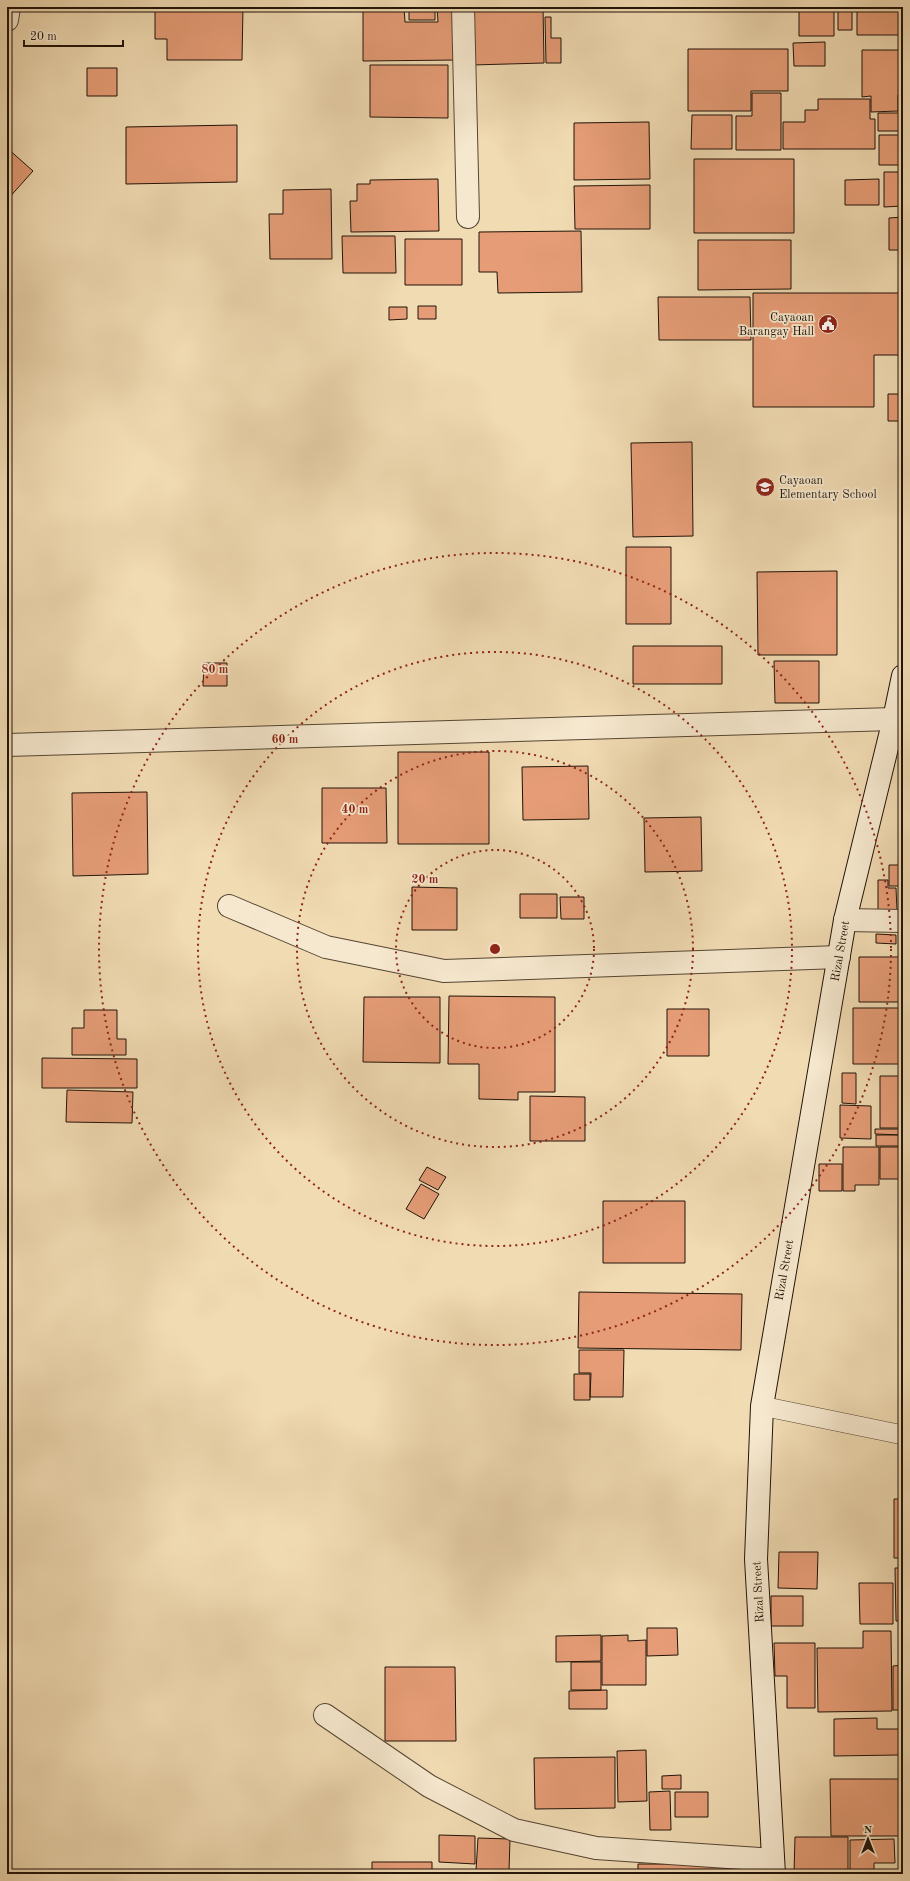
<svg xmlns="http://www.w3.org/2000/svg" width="910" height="1881" font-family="'Old Standard TT',serif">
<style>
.building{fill:#e69d77;stroke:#211308}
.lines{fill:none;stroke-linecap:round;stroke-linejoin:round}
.lane-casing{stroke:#554533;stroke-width:20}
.street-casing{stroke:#554533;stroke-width:24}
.secondary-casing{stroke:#211308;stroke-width:24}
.lane{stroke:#f6e8ce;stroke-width:19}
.street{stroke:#f6e8ce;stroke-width:22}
.secondary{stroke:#f6e8ce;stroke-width:22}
.ring{fill:none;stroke:#8f2418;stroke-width:2;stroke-dasharray:2 4}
.labels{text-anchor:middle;stroke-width:3.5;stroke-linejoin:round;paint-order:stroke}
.poi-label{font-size:12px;fill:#211308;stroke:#f6e8ce;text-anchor:end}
.street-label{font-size:12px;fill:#211308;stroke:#f6e8ce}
.centre{fill:#8f2418;stroke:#f6e8ce;stroke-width:2}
.ring-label{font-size:12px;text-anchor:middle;font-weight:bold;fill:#8f2418;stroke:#f6e8ce;stroke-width:3.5;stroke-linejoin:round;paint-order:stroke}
</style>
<rect width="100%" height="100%" fill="#f1dbb3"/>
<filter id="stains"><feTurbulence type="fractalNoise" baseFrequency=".005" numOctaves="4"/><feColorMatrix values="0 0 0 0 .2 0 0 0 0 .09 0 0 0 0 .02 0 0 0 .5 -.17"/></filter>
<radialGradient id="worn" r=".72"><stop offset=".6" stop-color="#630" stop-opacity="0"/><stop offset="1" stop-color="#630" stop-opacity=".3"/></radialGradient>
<path class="building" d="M155,7H243L242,60H167V39H155Z
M363,7H404L405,22H438L437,7H456L457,60L363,61Z
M409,7H435V20H409Z
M471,7H543L544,63L472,65Z
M799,7H834V36H799Z
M838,7H852V30H838Z
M857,7H903V35H857Z
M545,17H551V38H561V63H546Z
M825,42V66H794L793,43Z
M688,49H788V91H751V111H688Z
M862,50H903V95H898V111L871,112V96L862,97Z
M370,65H448V118L370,117Z
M87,68H117V96H87Z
M752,93H781V150H736V116H752Z
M818,99H870V119H875V149H783V122H805V110H818Z
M878,113H903V131H878Z
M692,115H732V149H691Z
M649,122L650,179L574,180V123Z
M237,125V182L126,184V127Z
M879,135H903V165H879Z
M7,148L33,171L7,200Z
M694,159H794V233H694Z
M884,172H903V206L884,207Z
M438,179L439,231L351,232L350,201H357V184H370V180Z
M879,179V205H845V180Z
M650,185V229H575L574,186Z
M331,189L332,259H270L269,214H283V190Z
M903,217V250H889V218Z
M581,231L582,292L498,293L497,272H479V232Z
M342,236H395L396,273H343Z
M405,239H462V285H405Z
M698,240H791V289L698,290Z
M753,293H903V355H874V407H753Z
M658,297H750L751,340H659Z
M418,306H436V319H418Z
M389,307H407V319L389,320Z
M888,394H903V421H888Z
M692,442L693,536L633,537L631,443Z
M626,547H671V624H626Z
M837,571V655H758L757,572Z
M633,646H722V684H633Z
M774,661H819V703H775Z
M204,663H227V686H203Z
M398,752H489V844H398Z
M588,766L589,819L523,820L522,767Z
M322,788H386L387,843H322Z
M147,792L148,874L73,876L72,793Z
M701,817L702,871L645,872L644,818Z
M889,865H903V886H889Z
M878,880H888V888H896L897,910H878Z
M412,887L457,888V930H412Z
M520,894H557V918H520Z
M560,897H584V919H561Z
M876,934L896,935V944L876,943Z
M900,934H903V944H900Z
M859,957H903V1002H859Z
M449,996L555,997V1092H518V1100L479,1099V1064H448Z
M364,997H440V1063L363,1062Z
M853,1008H903V1064H853Z
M667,1009H709V1056H667Z
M84,1010H117V1039H126V1055H72V1028H84Z
M42,1058L137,1059V1088H42Z
M842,1073H856V1104L842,1103Z
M880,1076H903V1128H880Z
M67,1090L133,1092L132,1123L66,1122Z
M530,1096L585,1097V1141H530Z
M840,1105L871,1106V1139L840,1138Z
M875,1129H903V1135L875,1134Z
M876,1135H903V1146H876Z
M843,1147H879V1185H855V1191H843Z
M880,1147H903V1179H880Z
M819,1164H842V1191H819Z
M427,1167L446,1177L438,1190L419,1180Z
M902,1181H903V1201H902Z
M421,1184L439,1194L424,1219L406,1209Z
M603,1201H685V1263H603Z
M579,1292L742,1294L741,1350L578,1348Z
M579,1350H624L623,1397H590L591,1373H579Z
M574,1374H590V1400H574Z
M894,1499H903V1558H894Z
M779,1552H818L817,1589L778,1588Z
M900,1559H903V1567H900Z
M895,1568H903V1621H896Z
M859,1583H893V1624H860Z
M771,1596H803V1626H771Z
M647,1628H677L678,1655L647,1656Z
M863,1631H891L892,1711L818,1712L817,1648H863Z
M601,1635V1661L556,1662V1636Z
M628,1635V1641L646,1640V1685H602V1636Z
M774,1643H815V1708H787V1676H775Z
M571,1662H601V1690H571Z
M903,1665V1710H893V1666Z
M385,1667H455L456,1741H385Z
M607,1690V1709H569V1691Z
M877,1718V1729H899V1755L834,1756V1719Z
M646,1750L647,1801L618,1802L617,1751Z
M615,1757V1808L535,1809L534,1758Z
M681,1775V1789H662V1776Z
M830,1779H903V1836H831Z
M670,1791L671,1830H650L649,1792Z
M675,1792H708V1817H675Z
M439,1835L475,1836V1864L439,1862Z
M795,1837H848V1874H794Z
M478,1838L510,1839L509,1871L476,1870Z
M894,1839L895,1863H874V1874H850V1840Z
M372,1862H432V1874H372Z
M638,1864H729V1874H638Z"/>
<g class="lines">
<defs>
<path id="lane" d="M762,1406L903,1435"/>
<path id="street" d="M463,7L468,217
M7,20L9,7
M7,745L894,719
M229,906L326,947L444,971L839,957
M845,920L903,921
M325,1715L429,1786L514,1830L596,1848L773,1860"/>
<path id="secondary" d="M774,1874L756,1559L762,1406L845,920L894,719L903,676"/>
</defs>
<use href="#lane" class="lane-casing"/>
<use href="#street" class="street-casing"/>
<use href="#secondary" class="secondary-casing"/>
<use href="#lane" class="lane"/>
<use href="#street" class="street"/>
<use href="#secondary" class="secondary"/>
</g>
<g class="ring">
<circle cx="495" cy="949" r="99"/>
<circle cx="495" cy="949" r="198"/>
<circle cx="495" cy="949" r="297"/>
<circle cx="495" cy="949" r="396"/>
</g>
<defs>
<symbol id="civic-disc" viewBox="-11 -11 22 22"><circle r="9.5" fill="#8f2418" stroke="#f6e8ce"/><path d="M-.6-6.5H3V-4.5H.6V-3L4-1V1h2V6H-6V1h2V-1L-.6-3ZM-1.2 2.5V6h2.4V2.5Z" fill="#fff"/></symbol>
<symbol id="school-disc" viewBox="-11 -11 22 22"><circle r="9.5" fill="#8f2418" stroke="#f6e8ce"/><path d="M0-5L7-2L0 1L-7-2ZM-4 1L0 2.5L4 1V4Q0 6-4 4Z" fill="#fff"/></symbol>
</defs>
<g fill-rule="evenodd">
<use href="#civic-disc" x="817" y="313" width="22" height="22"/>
<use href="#school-disc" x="754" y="476" width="22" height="22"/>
</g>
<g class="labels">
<g class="poi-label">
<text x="814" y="321">Cayaoan<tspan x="814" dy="14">Barangay Hall</tspan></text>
<text x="779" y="484" text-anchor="start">Cayaoan<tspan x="779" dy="14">Elementary School</tspan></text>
</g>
<g class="street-label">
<text transform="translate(840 951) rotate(-80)" y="4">Rizal Street</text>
<text transform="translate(784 1270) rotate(-80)" y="4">Rizal Street</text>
<text transform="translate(758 1592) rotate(-93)" y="4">Rizal Street</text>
</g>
</g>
<circle cx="495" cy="949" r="6" class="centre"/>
<g class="ring-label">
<text x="215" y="673">80 m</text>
<text x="285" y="743">60 m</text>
<text x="355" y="813">40 m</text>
<text x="425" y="883">20 m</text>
</g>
<rect width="910" height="1881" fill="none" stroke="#f1dbb3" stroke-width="24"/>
<rect x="8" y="8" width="894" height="1865" fill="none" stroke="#211308" stroke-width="2"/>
<rect x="12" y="12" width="886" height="1857" fill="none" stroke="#211308"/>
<g transform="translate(868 1839)" stroke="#f6e8ce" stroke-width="3" paint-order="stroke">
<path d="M0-3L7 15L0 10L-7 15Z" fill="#211308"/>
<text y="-6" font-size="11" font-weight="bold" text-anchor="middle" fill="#211308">N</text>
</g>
<path d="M24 40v6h99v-6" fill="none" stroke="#211308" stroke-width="2"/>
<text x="30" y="40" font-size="12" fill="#211308" stroke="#f6e8ce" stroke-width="3" paint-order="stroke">20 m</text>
<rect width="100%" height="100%" filter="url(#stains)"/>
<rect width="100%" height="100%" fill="url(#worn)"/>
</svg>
